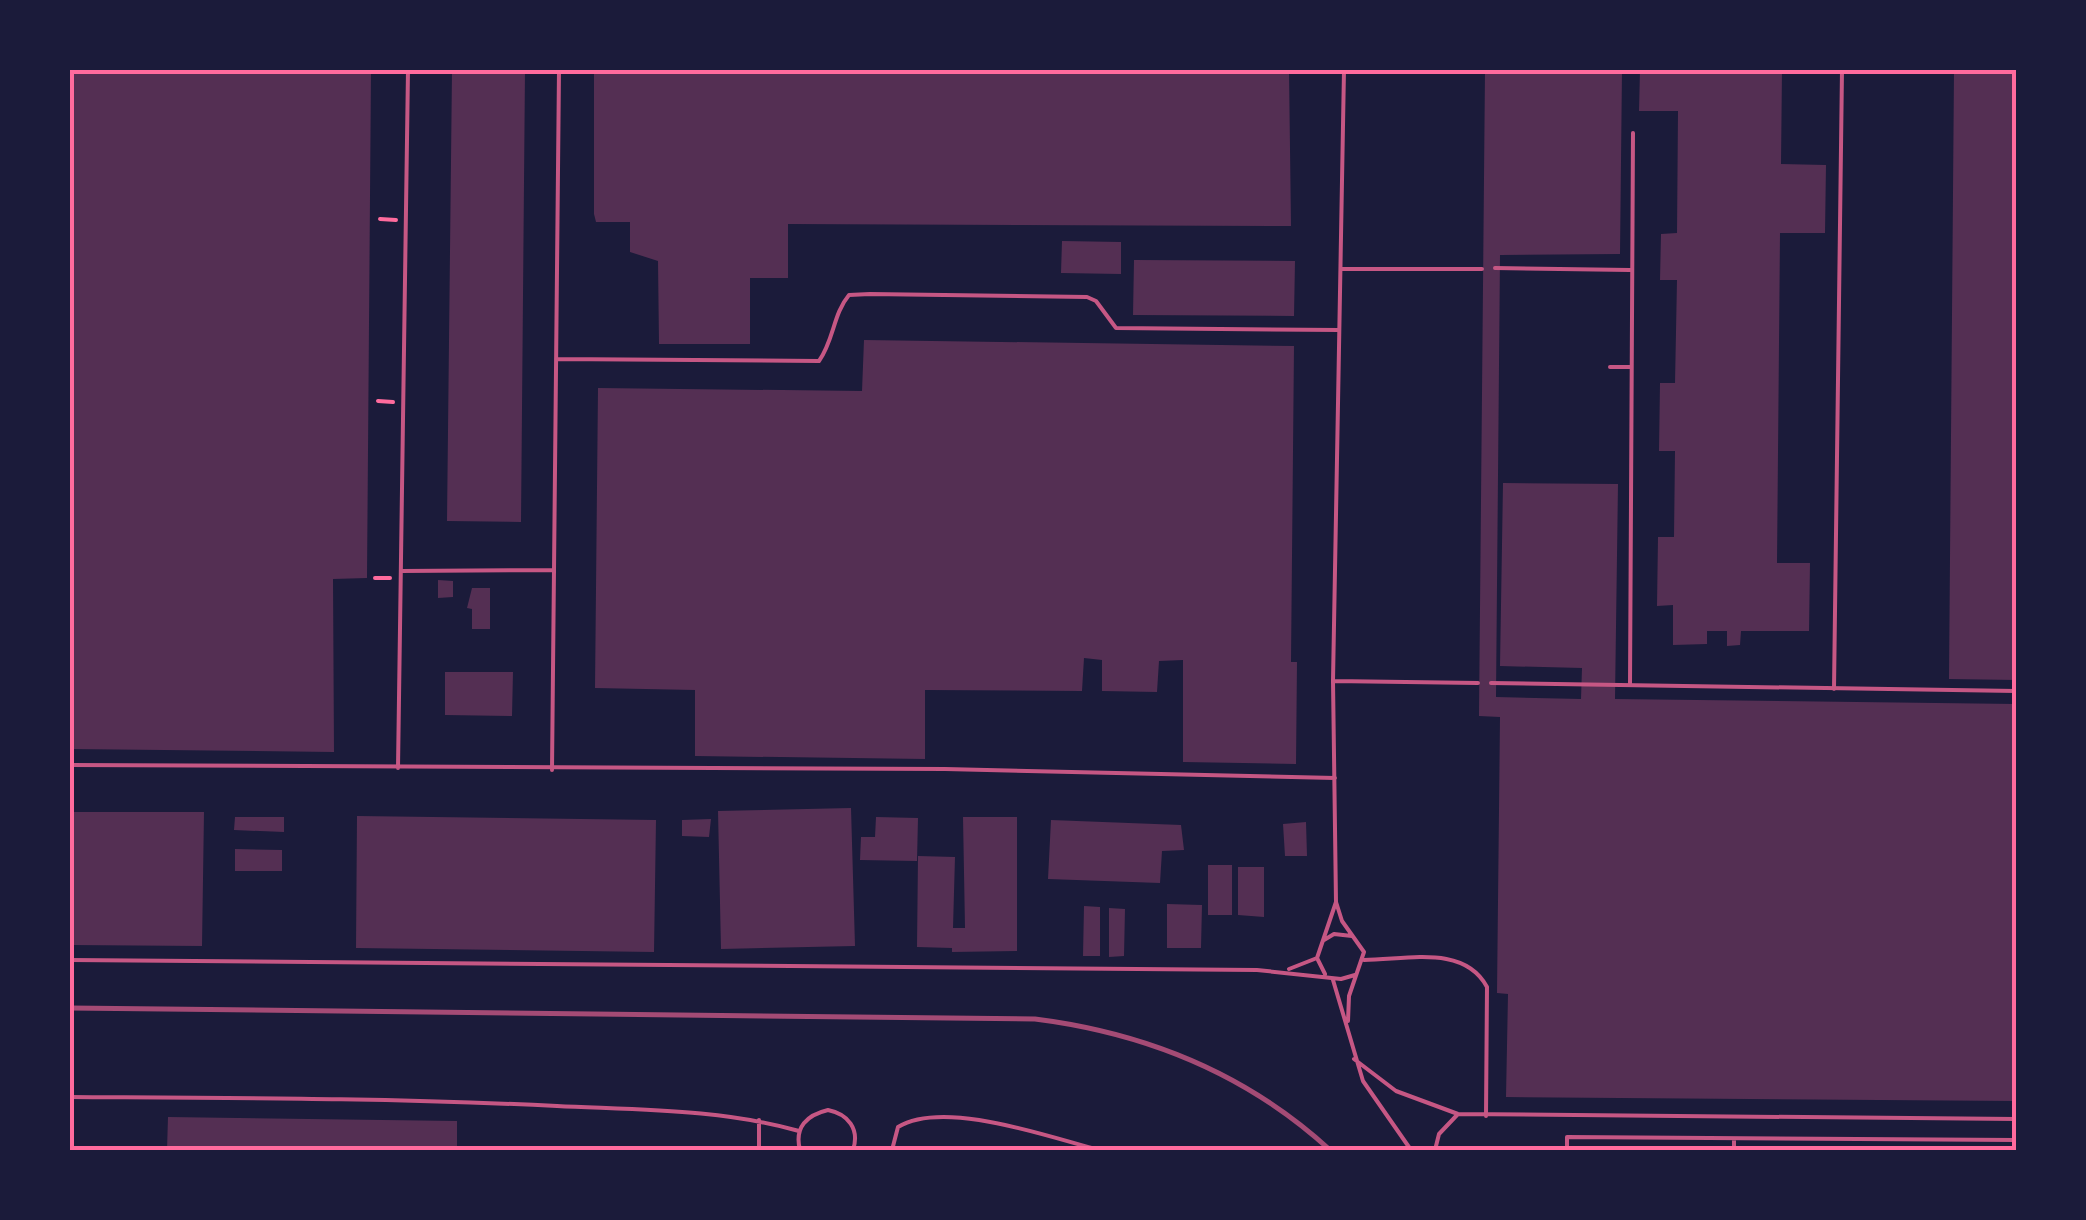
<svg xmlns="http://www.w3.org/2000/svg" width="2086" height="1220" font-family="'Roboto Condensed',sans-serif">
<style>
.building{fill:#542f53}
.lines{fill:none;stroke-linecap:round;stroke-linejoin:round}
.path{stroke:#ff6b9d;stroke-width:4}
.service{stroke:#c65784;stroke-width:4}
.rail{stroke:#a44b75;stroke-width:5}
.neatline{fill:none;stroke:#ff6b9d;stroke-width:4}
</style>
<rect width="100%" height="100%" fill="#1b1b3a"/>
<path class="building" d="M70,70H371L367,578L333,579L334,752L70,749Z
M452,70H525L521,522L447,521Z
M594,70H1289L1291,226L788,224V278H750V344H659L658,261L630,252V222H596L594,214Z
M1485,70H1622L1620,254L1500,255L1496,697L1581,699L1582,668L1500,666L1503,483L1618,484L1615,699L2016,704V1101L1506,1097L1508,994L1497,993L1500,717L1479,716Z
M1640,70H1782L1781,164L1826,165L1825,233H1780L1777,563H1810L1809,631H1741L1740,645L1727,646V631H1707V644L1673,645V605L1657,606L1658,537H1674L1675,451H1659L1660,383H1675L1677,280H1660L1661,234L1677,233L1678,111H1639Z
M1954,70H2016V680L1949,679Z
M1062,241L1121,242V274L1061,273Z
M1134,260L1295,261L1294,316L1133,315Z
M864,340L1294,346L1291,662H1297L1296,764L1183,762V660L1159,661L1157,692L1102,691V660L1084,658L1082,691L925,690V759L695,756V690L595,688L598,388L862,391Z
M438,580L453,581V597L438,598Z
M472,588H490V629H472V609L467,608Z
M445,672H513L512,716L445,715Z
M851,808L855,946L721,949L718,811Z
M70,812H204L202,946L70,945Z
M357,816L656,820L654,952L356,948Z
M235,817H284V832L234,830Z
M876,817L918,818L917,861L860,860L861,837H875Z
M963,817H1017V951L952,952V948L917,947L918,856L955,857L953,928H965Z
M711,819L709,837L682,836V820Z
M1051,820L1181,825L1184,850L1162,851L1160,883L1048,879Z
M1306,822L1307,856H1285L1283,824Z
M235,849L282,850V871H235Z
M1208,865H1232V915H1208Z
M1238,867H1264V917L1238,915Z
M1167,904L1202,905L1201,948H1167Z
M1084,906L1100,907V956H1083Z
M1109,908L1125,909L1124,956L1109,957Z
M168,1117L457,1121V1150H167Z"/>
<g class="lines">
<path class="path" d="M380,219L396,220
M378,401L393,402
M375,578H390"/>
<path class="service" d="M1495,268L1630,270
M1341,269H1482
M556,359L819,361C834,340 833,314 849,295L870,294L1087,297L1096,301L1116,328L1339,330
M1610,367H1630
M401,571L554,570
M1333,681L1478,683
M1491,683L2016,691
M1630,685L1633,133
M1834,689L1842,70
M70,765L945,769L1335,778
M398,768L408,70
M552,770L559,70
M1336,902L1342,921L1364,952L1349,996L1348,1021
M1324,940L1334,934L1352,936
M70,960L1257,970L1341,979L1355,975
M1364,960C1406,960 1464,944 1487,987L1486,1116
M1289,969L1317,958
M1325,974L1317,958L1336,902L1333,681L1344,70
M1333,980L1363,1081L1411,1150
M1354,1059L1396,1091L1458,1114L2016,1119
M70,1097C233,1098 395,1098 557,1106C638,1110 721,1109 799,1131
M759,1120V1150
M800,1150C794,1127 807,1115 828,1110C848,1114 860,1129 853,1150
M892,1150L898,1127C944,1099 1049,1137 1099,1150
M1435,1150L1439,1134L1458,1114
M1567,1150V1137L2016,1140
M1734,1150V1139"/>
<path class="rail" d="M70,1008L1035,1019C1146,1033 1247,1074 1330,1150"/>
</g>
<rect width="2086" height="1220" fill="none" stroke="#1b1b3a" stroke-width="145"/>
<rect x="72" y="72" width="1942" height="1076" class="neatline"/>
</svg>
